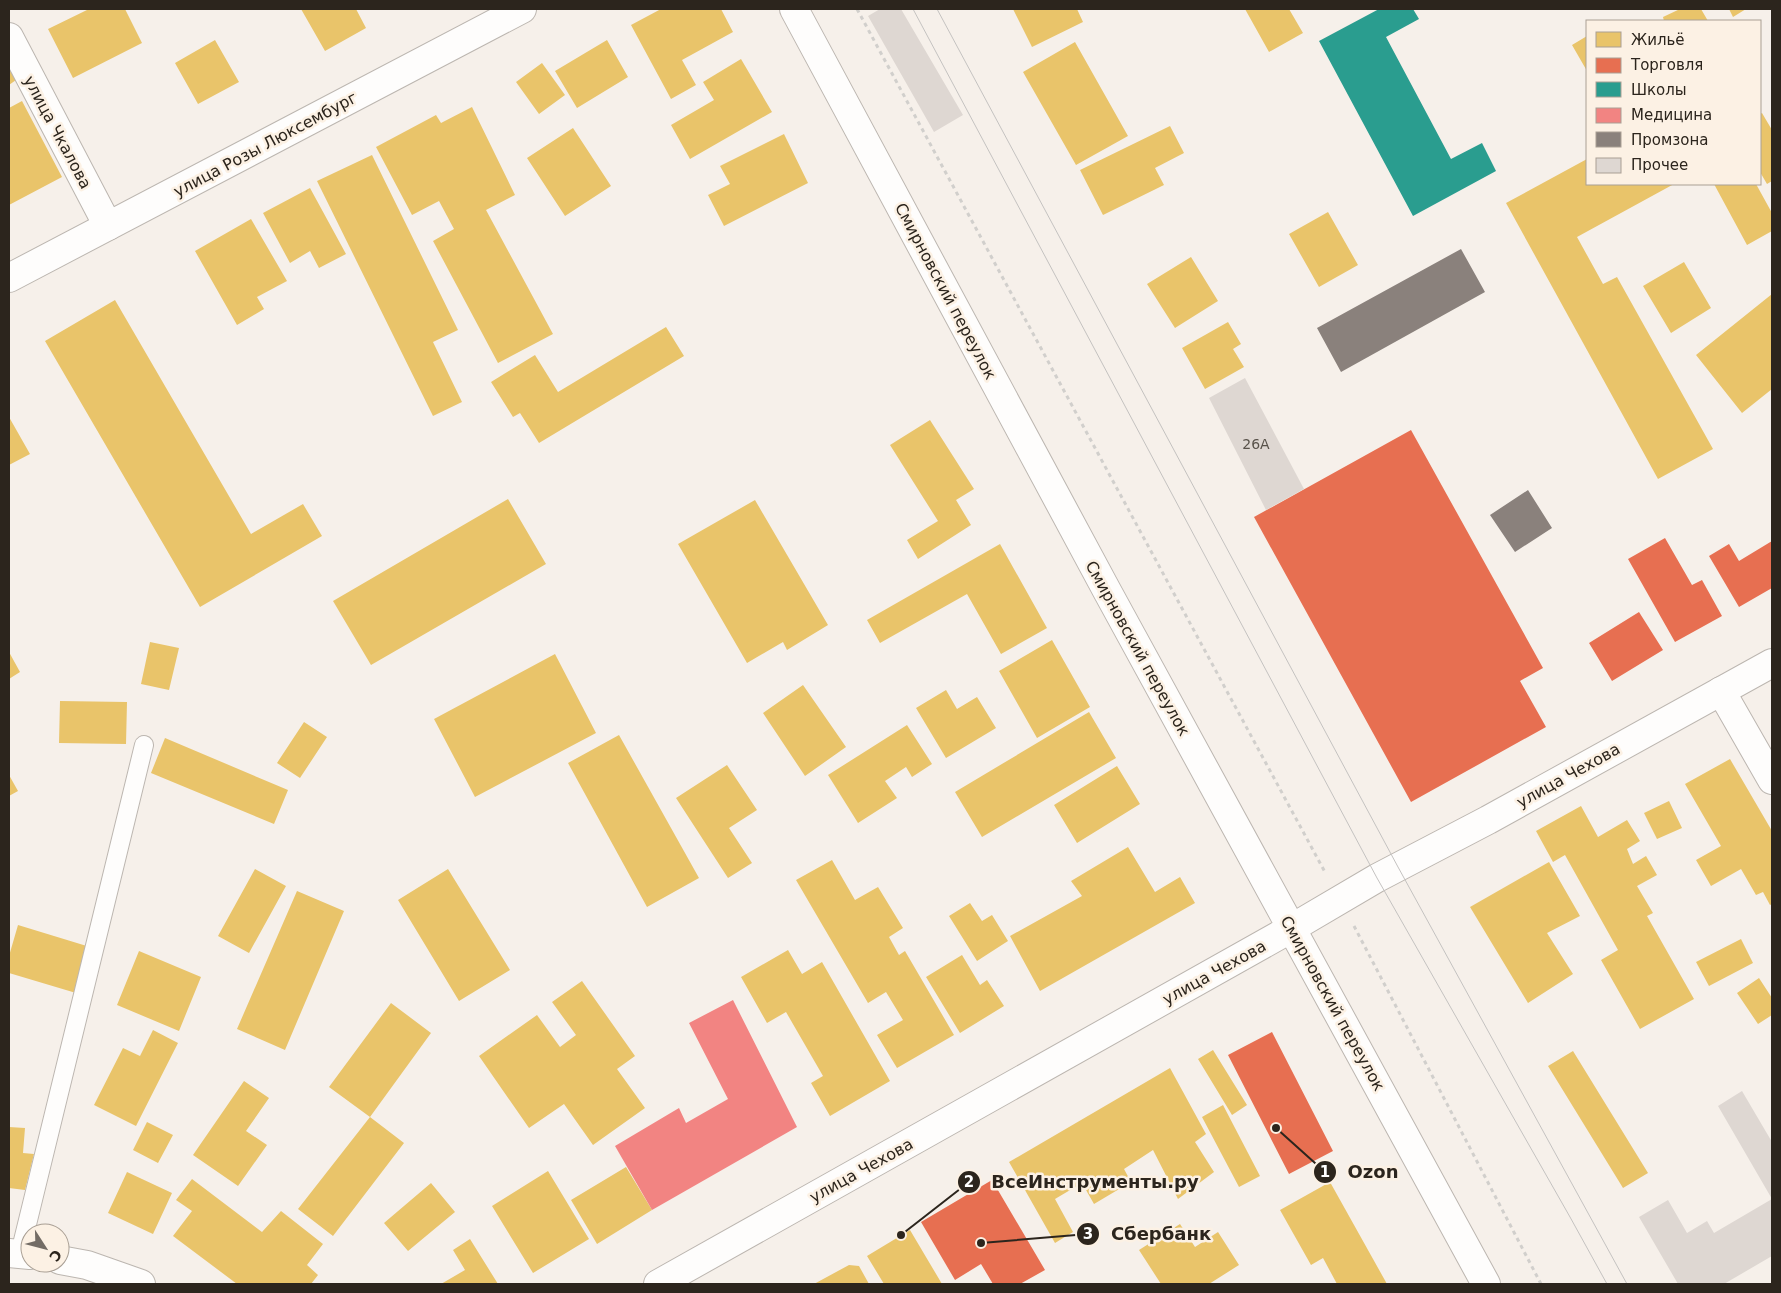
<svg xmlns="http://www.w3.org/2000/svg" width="1781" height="1293" font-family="'DejaVu Sans',sans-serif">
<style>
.homes{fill:#e9c46a}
.shops{fill:#e76f51}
.schools{fill:#2a9d8f}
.health{fill:#f28482}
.industry{fill:#8a817c}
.building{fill:#ded7d2}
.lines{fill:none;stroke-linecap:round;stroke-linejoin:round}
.lane-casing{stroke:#bcb6b0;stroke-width:20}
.street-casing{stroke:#bcb6b0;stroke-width:30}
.secondary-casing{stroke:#bcb6b0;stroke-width:30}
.path{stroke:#d1cfcc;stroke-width:3;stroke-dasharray:4 4;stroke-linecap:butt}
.lane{stroke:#fefdfc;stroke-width:18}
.street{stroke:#fefdfc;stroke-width:28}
.secondary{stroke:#fefdfc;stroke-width:28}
.tram{stroke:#c4c2c0;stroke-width:1}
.labels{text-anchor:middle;stroke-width:5;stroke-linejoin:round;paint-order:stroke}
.number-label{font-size:14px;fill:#58524a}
.street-label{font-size:16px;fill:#2c251d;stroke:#fcf1e4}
.leader{fill:none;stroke:#2c251d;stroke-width:2}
.callout-dot{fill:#2c251d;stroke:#fcf1e4;stroke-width:2}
.mark-label{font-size:15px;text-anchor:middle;font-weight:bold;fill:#fff}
.callout-label{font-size:18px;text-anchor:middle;font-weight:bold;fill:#2c251d;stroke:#fcf1e4;stroke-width:5;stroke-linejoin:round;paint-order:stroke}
</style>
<rect width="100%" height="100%" fill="#f6f0ea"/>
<path class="homes" d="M89,9H125L142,43L73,78L48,29Z
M301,9H356L366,28L325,51Z
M661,9H721L733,32L682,60L696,85L671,99L631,25Z
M1013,9H1077L1083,22L1032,47Z
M1245,9H1289L1303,33L1269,52Z
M1680,9H1701L1708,21H1664L1663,17Z
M1729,9H1746L1733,17Z
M1587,36V71L1572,45Z
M215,40L239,82L198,104L175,63Z
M607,40L628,77L577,108L555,71Z
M1075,42L1128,136L1076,165L1023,72Z
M741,59L772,112L690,159L671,125L714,100L703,82Z
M542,63L565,95L539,114L516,82Z
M9,67L16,80L9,85Z
M22,101L62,177L9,205V108Z
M472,107L515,195L486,210L553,334L498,363L433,241L454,229L439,201L412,215L376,147L436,115L441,123Z
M1762,113L1772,130V181L1767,184L1760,172V114Z
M1170,126L1184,153L1155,168L1164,185L1103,215L1080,170Z
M573,128L611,186L565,216L527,158Z
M784,134L808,183L724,226L708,195L730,184L720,166Z
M372,155L458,330L433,342L462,402L433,416L317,181Z
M1587,159V184H1674L1577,237L1603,284L1617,277L1713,449L1658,479L1506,203Z
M1714,184H1756L1772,213V231L1747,245Z
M310,188L346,254L319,268L310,251L290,263L263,213Z
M1328,212L1358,265L1319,287L1289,234Z
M251,219L287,281L257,297L264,309L237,325L195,251Z
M1191,257L1218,301L1175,328L1147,284Z
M1684,262L1711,308L1671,333L1643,286Z
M1772,294V389L1742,413L1696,355Z
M115,300L251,534L303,504L322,536L200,607L45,341Z
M1228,322L1241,344L1233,349L1244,367L1205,389L1182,348Z
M666,327L684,356L539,443L520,413L513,417L491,382L535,355L558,392Z
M9,417L30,454L9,465Z
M930,420L974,489L956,500L971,525L918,559L907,540L938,521L890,445Z
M508,499L546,564L371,665L333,601Z
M755,500L828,625L787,650L783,642L747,663L678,544Z
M1000,544L1047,628L1001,654L967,594L880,643L867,620Z
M1052,640L1090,707L1037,738L999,671Z
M150,642L179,648L169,690L141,684Z
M9,652L20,672L9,679Z
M555,654L596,733L475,797L434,719Z
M803,685L846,747L805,776L763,713Z
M946,690L957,709L977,697L996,728L946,758L916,708Z
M60,701L127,702L126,744L59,743Z
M1089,712L1116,758L982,837L955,792Z
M304,722L327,737L300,778L277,763Z
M907,725L932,764L912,777L906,767L885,781L897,798L858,823L828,775Z
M619,735L699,878L647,907L568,763Z
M165,738L288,790L274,824L151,773Z
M1730,759L1772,831V904L1770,905L1763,892L1756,895L1741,869L1711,886L1696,860L1721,846L1685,784Z
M727,765L757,810L729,828L752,863L728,878L676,798Z
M1117,766L1140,804L1077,843L1054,805Z
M9,775L18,791L9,796Z
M1669,801L1682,828L1657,839L1644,813Z
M1581,806L1598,837L1627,820L1640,841L1627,849L1633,864L1646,856L1657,875L1637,886L1653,913L1647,916L1694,999L1640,1029L1601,960L1618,950L1565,855L1553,862L1536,831Z
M1128,847L1155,892L1180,877L1195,903L1040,991L1010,936L1082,896L1071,881Z
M832,860L855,900L878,887L903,928L889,937L899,955L905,951L954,1035L897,1068L877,1035L903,1020L886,992L868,1003L796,880Z
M1549,862L1580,916L1547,933L1573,974L1528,1003L1470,907Z
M255,869L286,886L249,953L218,936Z
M448,869L510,970L459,1001L398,900Z
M297,891L344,911L285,1050L237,1029Z
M970,903L982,921L992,915L1008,941L977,961L949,916Z
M18,925L90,947L76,993L9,973V956Z
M1741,939L1753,963L1709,986L1696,962Z
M788,950L802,974L822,962L890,1081L830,1116L811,1083L823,1076L786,1012L767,1023L741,977Z
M139,951L201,977L179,1031L117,1005Z
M962,955L980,985L987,980L1004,1006L960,1033L926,977Z
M1759,978L1772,998V1015L1758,1024L1737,993Z
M582,981L635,1056L617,1069L645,1108L593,1145L564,1104L529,1128L479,1056L537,1015L560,1047L576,1035L552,1002Z
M391,1003L431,1033L370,1117L329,1087Z
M153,1030L178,1043L136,1126L94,1105L123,1048L140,1056Z
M1213,1050L1247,1105L1232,1115L1198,1059Z
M1573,1051L1648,1173L1623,1188L1548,1066Z
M1170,1068L1206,1134L1195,1142L1214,1172L1178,1199L1153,1150L1124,1169L1131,1182L1094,1204L1082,1183L1055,1199L1073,1232L1055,1243L1009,1162Z
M244,1081L269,1098L246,1131L267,1145L238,1186L193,1155Z
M1223,1105L1260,1176L1239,1187L1202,1117Z
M370,1117L404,1143L333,1236L298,1209Z
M147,1122L173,1135L158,1163L133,1150Z
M9,1127L25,1128L23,1153L34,1154L25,1190L9,1188Z
M626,1167L652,1210L597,1244L571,1200Z
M548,1171L589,1239L533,1273L492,1206Z
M127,1172L172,1193L153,1234L108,1213Z
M192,1179L262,1232L281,1211L323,1244L307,1265L318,1275L311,1284H237L173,1236L192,1211L176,1200Z
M1330,1182L1387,1284H1337L1323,1258L1311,1265L1280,1210Z
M431,1183L455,1212L408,1251L384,1223Z
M1180,1224L1195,1247L1218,1232L1239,1265L1209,1284H1161L1139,1250Z
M910,1230L942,1284H884L867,1256Z
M470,1239L498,1284H441L465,1270L453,1250Z
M849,1265L859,1266L869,1284H814Z"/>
<path class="shops" d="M1411,430L1543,668L1520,681L1546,727L1411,802L1254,517Z
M1665,538L1692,585L1702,580L1722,616L1675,642L1628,559Z
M1772,541V588L1739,607L1709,556L1729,544L1739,561Z
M1639,612L1663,650L1612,681L1589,643Z
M1272,1032L1333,1151L1289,1174L1228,1055Z
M992,1180L1045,1270L1020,1284H993L981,1264L955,1280L921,1222Z"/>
<path class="schools" d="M1379,9H1413L1419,19L1386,37L1451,159L1482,143L1496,171L1413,216L1319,41Z"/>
<path class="health" d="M733,1000L797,1127L652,1210L615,1146L679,1108L686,1123L728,1099L689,1023Z"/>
<path class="industry" d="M1461,249L1485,292L1341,372L1317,328Z
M1528,490L1552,528L1515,552L1490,515Z"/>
<path class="building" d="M880,9H901L963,115L934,132L868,16Z
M1245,378L1304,489L1266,510L1209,398Z
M1742,1091L1772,1142V1256L1724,1284H1678L1639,1217L1668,1200L1687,1233L1707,1221L1714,1233L1772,1199L1718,1106Z"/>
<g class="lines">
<defs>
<path id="lane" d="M20,1253L144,745"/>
<path id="street" d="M9,37L108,226
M1721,691L1772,780"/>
<path id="secondary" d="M794,9L1106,589L1486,1284
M9,278L522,9
M9,1253L30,1255
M60,1260L87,1265L141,1284
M658,1284L1292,928L1377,878L1488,820L1772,663"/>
</defs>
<use href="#lane" class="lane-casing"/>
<use href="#street" class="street-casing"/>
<use href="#secondary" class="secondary-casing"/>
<path class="path" d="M857,9L1326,874
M1354,926L1541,1284"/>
<use href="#lane" class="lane"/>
<use href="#street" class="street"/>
<use href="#secondary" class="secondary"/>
<path class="tram" d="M913,9L1377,878L1570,1217L1607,1284
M937,9L1398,867L1627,1284"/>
</g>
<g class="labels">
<g class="number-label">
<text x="1256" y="449">26А</text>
</g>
<g class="street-label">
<text transform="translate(58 132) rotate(62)" y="6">улица Чкалова</text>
<text transform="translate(265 144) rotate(-28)" y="6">улица Розы Люксембург</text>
<text transform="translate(946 291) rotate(62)" y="6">Смирновский переулок</text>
<text transform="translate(1138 648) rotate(61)" y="6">Смирновский переулок</text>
<text transform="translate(1568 775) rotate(-29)" y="6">улица Чехова</text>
<text transform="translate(1214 972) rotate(-29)" y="6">улица Чехова</text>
<text transform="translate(1333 1003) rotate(61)" y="6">Смирновский переулок</text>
<text transform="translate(861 1170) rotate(-29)" y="6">улица Чехова</text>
</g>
</g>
<path class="leader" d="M1276 1128L1325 1172M901 1235L969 1182M981 1243L1088 1234"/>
<g class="callout-dot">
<circle cx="1276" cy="1128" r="5"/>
<circle cx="901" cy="1235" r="5"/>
<circle cx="981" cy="1243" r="5"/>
<circle cx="1325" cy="1172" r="12"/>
<circle cx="969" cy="1182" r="12"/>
<circle cx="1088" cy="1234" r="12"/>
</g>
<g class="mark-label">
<text x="1325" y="1177">1</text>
<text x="969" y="1187">2</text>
<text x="1088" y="1239">3</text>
</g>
<g class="callout-label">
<text x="1373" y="1178">Ozon</text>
<text x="1095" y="1188">ВсеИнструменты.ру</text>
<text x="1161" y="1240">Сбербанк</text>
</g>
<rect width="1781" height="1293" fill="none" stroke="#2c251d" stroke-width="20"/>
<rect x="1586" y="20" width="175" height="165" fill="#fcf1e4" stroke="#a99f94"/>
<rect x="1596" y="32" width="25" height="15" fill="#e9c46a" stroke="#a99f94"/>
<text x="1631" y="45" font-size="15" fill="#2c251d">Жильё</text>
<rect x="1596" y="58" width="25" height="15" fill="#e76f51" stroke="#a99f94"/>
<text x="1631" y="70" font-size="15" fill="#2c251d">Торговля</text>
<rect x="1596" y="82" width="25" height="15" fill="#2a9d8f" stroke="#a99f94"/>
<text x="1631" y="95" font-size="15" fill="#2c251d">Школы</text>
<rect x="1596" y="108" width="25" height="15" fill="#f28482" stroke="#a99f94"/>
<text x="1631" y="120" font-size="15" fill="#2c251d">Медицина</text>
<rect x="1596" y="132" width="25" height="15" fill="#8a817c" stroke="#a99f94"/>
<text x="1631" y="145" font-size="15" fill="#2c251d">Промзона</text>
<rect x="1596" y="158" width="25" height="15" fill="#ded7d2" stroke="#a99f94"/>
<text x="1631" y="170" font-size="15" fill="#2c251d">Прочее</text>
<g transform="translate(45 1248) rotate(126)"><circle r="24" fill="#fcf1e4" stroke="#a99f94"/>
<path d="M0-4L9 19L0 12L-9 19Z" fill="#736c65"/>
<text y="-8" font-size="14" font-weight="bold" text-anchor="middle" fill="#2c251d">С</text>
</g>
</svg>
